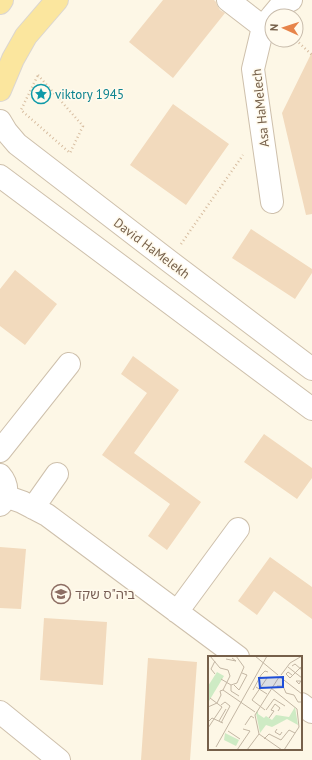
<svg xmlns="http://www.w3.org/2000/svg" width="312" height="760" font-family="'PT Sans','Noto Sans Hebrew',sans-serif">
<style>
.building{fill:#f2dabd}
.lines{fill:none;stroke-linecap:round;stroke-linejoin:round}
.minor-casing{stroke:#cec0ac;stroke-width:24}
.major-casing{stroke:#dbd6d0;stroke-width:24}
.path{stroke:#d7bda0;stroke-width:2.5;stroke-dasharray:1 3;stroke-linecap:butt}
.minor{stroke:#fff;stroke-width:22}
.major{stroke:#fbe69e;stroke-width:22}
.labels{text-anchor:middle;stroke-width:3;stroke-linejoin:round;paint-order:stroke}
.culture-label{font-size:13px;fill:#0d838f;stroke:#fffaed;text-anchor:start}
.street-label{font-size:13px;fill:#76604a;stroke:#fffaed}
.education-label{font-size:13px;fill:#785e54;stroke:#fffaed;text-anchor:start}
.inset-road{fill:none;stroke:#c3b6a3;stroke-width:1}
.view{fill:#1d4ed8;fill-opacity:0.15;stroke:#1d4ed8;stroke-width:2}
.inset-edge{fill:none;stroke:#76604a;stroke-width:2}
</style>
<rect width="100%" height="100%" fill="#fdf7e6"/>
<path class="building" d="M163,0H214L216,2L217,5L220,10L225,13L173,78L129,42Z
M312,52V214L306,215L282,113Z
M173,104L229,144L186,205L130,165Z
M251,229L312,269V273L295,299L232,258Z
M15,270L57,304L25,345L0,326V289Z
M133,356L179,390L134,453L201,502L167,550L148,536L170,504L102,455L147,393L121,374Z
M264,434L312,468V478L297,499L244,462Z
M0,547L26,549L21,609L0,608Z
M270,557L312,587V619L274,591L257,615L238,601Z
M44,618L107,622L103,685L40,680Z
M148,658L197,662L190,760H141Z"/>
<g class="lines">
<defs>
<path id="minor" d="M228,0L263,27
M272,16L282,4L291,0
M0,121L6,131L17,144L169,261L312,369
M0,176L312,409
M272,202L253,69L263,27L272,16
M0,451L69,364
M0,475C8,484 9,497 0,505
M5,496L22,502L47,515L238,657
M33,508L57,474
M177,612L238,529
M301,704L312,712
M0,712L59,760"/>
<path id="major" d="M0,3L2,0
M0,90L13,59L26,36L57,0"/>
</defs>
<use href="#minor" class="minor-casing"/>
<use href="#major" class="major-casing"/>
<path class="path" d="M296,40L312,55
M38,75L83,126L70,153L21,110Z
M181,244L243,155"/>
<use href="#minor" class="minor"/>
<use href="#major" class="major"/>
</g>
<defs>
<symbol id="sight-ring" viewBox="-11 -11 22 22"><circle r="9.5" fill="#fffaed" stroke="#0f9aa8" stroke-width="1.5"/><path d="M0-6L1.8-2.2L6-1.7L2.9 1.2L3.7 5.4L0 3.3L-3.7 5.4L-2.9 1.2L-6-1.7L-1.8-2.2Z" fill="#0f9aa8"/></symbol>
<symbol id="school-ring" viewBox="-11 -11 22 22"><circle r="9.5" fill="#fffaed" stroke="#8d6e63" stroke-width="1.5"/><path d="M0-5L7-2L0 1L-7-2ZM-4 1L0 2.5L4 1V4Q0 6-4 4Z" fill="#8d6e63"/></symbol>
</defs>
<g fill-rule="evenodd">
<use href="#sight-ring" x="30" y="83" width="22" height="22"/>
<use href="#school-ring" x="50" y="583" width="22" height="22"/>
</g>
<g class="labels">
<g class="culture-label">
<text x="55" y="99">viktory 1945</text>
</g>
<g class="street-label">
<text transform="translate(260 108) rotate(-96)" y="5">Asa HaMelech</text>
<text transform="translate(152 248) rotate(37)" y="5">David HaMelekh</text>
</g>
<g class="education-label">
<text x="75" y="599">ביה"ס שקד</text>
</g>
</g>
<g transform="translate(208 656)">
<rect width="94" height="94" fill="#fdf7e6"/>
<path d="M9,16L16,20L1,45L0,30ZM87,51L90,69L79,63L64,71L58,69L52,77L48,57L50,55V58L56,62L58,60L64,64L68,59L81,61ZM17,77L31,84L28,90L16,84Z" fill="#ceebc4"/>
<path class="inset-road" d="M47,0L70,19M18,3L28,5L24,2M7,5L3,13L7,18M84,10L87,8L94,14M80,11L94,22M73,19L82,7L94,0M84,19L80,16L78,18L82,22L94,10M71,21L47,59L51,78L74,94M72,21L94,38M13,23L23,29L29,27L36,11L28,0M92,25H88L91,28L94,23M23,29V35L31,40M26,29L31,34L39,19L34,17M69,30H75L78,37M48,31L59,38M63,32L89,53L91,71L76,94M15,34L47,56M45,34L53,19L57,15L60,16M78,37L86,39L90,46H94M0,51L9,47L13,39L12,35L15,34L22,20L20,14L12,12L2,0M65,51L67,48L72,52L70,55M57,54L44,44L59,22M58,54L66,43L77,50M0,62L1,65L4,62L15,67M61,62L66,55L63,54L65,51M11,65L18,53M13,67L22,50L17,46L13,49M37,69L43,60L46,62M0,72L14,51L2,42M69,73L67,76L72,79L74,76M20,75L32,83M56,83L61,78L73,84L81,74L87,77M8,91L59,0M29,94L42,75L35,73M39,94L51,78"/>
<path class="view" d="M75,21V31L52,32L51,22Z"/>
<rect width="94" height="94" class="inset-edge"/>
</g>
<g transform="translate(284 28) rotate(273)"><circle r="19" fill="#fffaed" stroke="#c8bcac"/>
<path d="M0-3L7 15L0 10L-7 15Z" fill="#e7844a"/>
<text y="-6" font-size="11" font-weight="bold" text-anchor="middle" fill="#76604a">N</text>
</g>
</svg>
